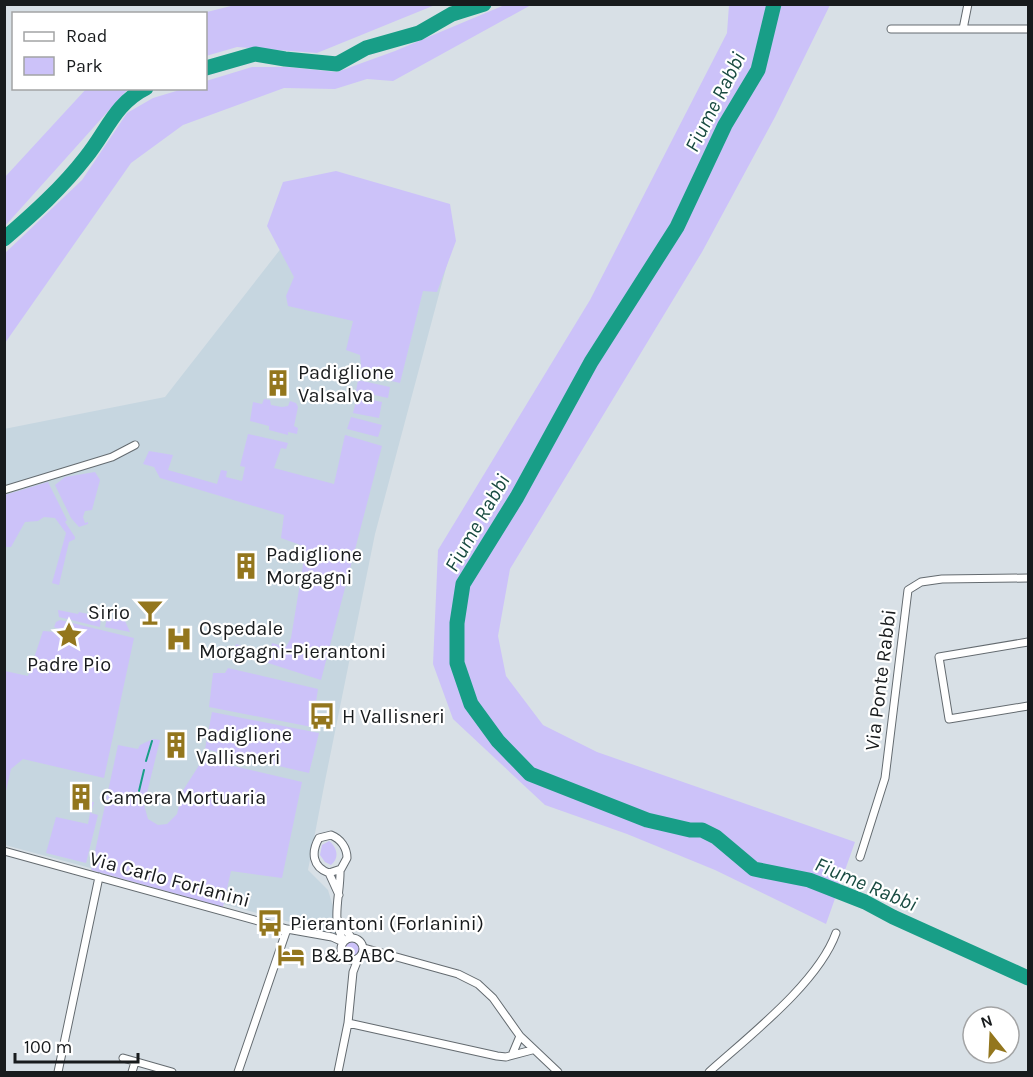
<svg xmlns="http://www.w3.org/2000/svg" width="1033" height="1077" font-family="Karla,sans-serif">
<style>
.built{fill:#c6d6e0}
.green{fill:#ccc2f9}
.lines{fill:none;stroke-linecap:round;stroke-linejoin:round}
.stream{stroke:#189e87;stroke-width:2}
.river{stroke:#189e87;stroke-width:15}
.minor-casing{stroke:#646b70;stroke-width:9}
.minor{stroke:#fff;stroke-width:7}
.labels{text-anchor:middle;stroke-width:4.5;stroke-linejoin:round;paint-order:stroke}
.poi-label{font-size:20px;fill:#181b1d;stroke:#fff;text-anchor:start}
.street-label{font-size:20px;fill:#181b1d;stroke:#fff}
.water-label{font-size:21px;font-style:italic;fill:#194b41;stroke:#fff}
</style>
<rect width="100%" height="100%" fill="#d8e0e6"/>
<path class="built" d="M293,233L450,253L375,534L325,781L308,870L328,890L342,936L5,845L4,429L165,397Z"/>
<path class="green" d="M239,4H435V5L317,53L237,47L206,56V14L203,13Z
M507,4L531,5L393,81L367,79L335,89L284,88L183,125L131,163L5,343V253L82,180L127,113L153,98L183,89L206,88V81L252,67H287L337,72L395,51Z
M729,5H830L775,117L702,252L510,569L498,636L506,676L543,725L597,752L855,842L826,924L715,870L627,834L545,805L453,719L433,664L438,550L590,300L727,33Z
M87,88L128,89L5,226V177Z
M336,171L450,204L456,241L437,292L423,291L400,383L362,374L360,355L346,350L353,321L288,306L286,296L294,277L267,226L283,182Z
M358,380L390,387L388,398L356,391Z
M357,397L382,402L379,418L353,413Z
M264,399L270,400L271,405L282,407L288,406L290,401L296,403L298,407L294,426L298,428L297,434L288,432V435L269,430V426L250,421L253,402L262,404Z
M351,417L382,425L378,437L347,429Z
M248,434L288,443L286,449L281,448L274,468L334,484L345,435L382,446L321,680L234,652L236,644L270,655L272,643L286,647L291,638L306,547L281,538L284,515L160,478L154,467L143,464L149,451L173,455L168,470L217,484L221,470L227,471L226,477L242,481L245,467L240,466Z
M95,472L100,480L92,510L85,511L83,517L85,523L88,522V524L79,527L71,518L55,485L65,477Z
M48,482L67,520L65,522L75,537V539L69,542L59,585L52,583L66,533L55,518L44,517L38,521L25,522L11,547H5V495Z
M58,610L78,614L79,612L101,617L100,627L59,617Z
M107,618L125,621L130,632L105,627Z
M60,620L134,638L104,778L23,759L11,769L5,795V671L28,676L43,631L55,632L60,630L54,627L56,622Z
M228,668L318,689L312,727L209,707L213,673H225Z
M212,712L319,733L309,773L205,749Z
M153,739L160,740L144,805L148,819L158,825L167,824L177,814L182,792L203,759L302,782L282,878L231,871L223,907L91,870L118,745L138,749L140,745Z
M92,802H94L91,813L98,815L86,863L46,853L56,817L88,824Z
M329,841C337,847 340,858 331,865L325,862L320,855L322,845Z
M344 949a8 8 0 1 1 16 0a8 8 0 1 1-16 0Z"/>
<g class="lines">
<path class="stream" d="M146,761L152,741
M139,791L144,770"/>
<path class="river" d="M774,4L758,70L725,125L677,227L591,362L517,497L463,584L457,623V663L471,704L498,741L530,774L647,820L690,830H702L716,837L754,869L809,880L865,902L893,917L1028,978
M206,68L255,54L285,59L337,64L366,48L419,33L452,14L484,4
M4,239C33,214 62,188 86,157C106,133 115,103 146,88"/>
<defs>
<path id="minor" d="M891,29H1028
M963,29L968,4
M4,490L112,457L135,445
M1028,642L939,657L949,719L1028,706
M331,835C341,839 347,848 347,858L341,869L329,873C312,867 311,852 319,838Z
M4,851L287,929L332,937L343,942
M860,857L885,778L908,590L921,582L942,579L1028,578
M340,870C341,893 330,921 344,941
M329,873L339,895
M338,920L351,937
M341 949a11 11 0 1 1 22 0a11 11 0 1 1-22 0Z
M364,948L458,974L478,984L493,998L520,1036L558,1072
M348,1023L497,1056L506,1057L532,1050
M512,1055L520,1036
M123,1058L172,1072
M58,1072L99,877
M132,1072L135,1062
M238,1072L287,929
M338,1072L348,1023L353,972L358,959
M709,1072C749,1036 818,983 836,933"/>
</defs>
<use href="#minor" class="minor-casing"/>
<use href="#minor" class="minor"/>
</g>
<defs>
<symbol id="building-bare" viewBox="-9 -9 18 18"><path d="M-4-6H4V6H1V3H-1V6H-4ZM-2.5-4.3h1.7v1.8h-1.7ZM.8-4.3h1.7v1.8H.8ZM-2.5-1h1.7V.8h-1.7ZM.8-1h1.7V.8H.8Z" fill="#93761d" stroke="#fff" stroke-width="2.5" paint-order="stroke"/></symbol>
<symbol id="bar-bare" viewBox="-9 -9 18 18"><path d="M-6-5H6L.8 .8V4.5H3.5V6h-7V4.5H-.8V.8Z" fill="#93761d" stroke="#fff" stroke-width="2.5" paint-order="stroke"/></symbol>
<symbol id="sight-bare" viewBox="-9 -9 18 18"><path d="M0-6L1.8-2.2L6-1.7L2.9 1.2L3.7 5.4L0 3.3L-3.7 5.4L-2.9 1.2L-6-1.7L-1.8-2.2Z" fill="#93761d" stroke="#fff" stroke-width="2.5" paint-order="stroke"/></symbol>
<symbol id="hospital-bare" viewBox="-9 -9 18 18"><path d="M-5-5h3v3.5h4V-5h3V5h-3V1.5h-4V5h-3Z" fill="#93761d" stroke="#fff" stroke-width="2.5" paint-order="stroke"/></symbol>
<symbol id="bus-bare" viewBox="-9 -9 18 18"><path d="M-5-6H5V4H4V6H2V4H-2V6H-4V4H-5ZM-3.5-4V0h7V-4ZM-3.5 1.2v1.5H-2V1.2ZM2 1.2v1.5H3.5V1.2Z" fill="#93761d" stroke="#fff" stroke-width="2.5" paint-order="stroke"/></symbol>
<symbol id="hotel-bare" viewBox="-9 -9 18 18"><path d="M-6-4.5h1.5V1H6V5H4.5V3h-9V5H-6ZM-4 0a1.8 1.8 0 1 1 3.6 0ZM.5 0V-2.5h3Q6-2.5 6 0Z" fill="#93761d" stroke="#fff" stroke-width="2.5" paint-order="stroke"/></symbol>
</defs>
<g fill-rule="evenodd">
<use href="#building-bare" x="259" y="364" width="38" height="38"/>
<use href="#building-bare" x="227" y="547" width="38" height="38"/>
<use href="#bar-bare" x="131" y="593" width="38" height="38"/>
<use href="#sight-bare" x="50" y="616" width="38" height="38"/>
<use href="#hospital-bare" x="160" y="620" width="38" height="38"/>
<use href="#bus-bare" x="303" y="697" width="38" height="38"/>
<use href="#building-bare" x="157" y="726" width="38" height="38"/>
<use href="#building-bare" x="62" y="778" width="38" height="38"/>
<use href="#bus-bare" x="251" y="904" width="38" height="38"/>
<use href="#hotel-bare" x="272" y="936" width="38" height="38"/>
</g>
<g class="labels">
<g class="poi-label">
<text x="298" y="379">Padiglione<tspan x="298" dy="23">Valsalva</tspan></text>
<text x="266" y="561">Padiglione<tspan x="266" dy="23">Morgagni</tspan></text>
<text x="130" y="619" text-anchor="end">Sirio</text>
<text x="199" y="635">Ospedale<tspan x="199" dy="23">Morgagni-Pierantoni</tspan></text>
<text x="69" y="671" text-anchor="middle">Padre Pio</text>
<text x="342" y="723">H Vallisneri</text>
<text x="196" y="741">Padiglione<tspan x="196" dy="23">Vallisneri</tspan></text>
<text x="101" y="804">Camera Mortuaria</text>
<text x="290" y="930">Pierantoni (Forlanini)</text>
<text x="311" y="962">B&amp;B ABC</text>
</g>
<g class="street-label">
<text transform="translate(880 680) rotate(-83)" y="7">Via Ponte Rabbi</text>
<text transform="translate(170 879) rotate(15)" y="7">Via Carlo Forlanini</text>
</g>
<g class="water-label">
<text transform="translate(715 102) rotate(-63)" y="7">Fiume Rabbi</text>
<text transform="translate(477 523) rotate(-60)" y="7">Fiume Rabbi</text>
<text transform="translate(866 884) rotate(23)" y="7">Fiume Rabbi</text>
</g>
</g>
<rect width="1033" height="1077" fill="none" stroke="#181b1d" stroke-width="12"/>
<rect x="12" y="12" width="195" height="78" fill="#ffffff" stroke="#a3a4a5" stroke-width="1.5"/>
<rect x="24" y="32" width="30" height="9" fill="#ffffff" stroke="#a3a4a5" stroke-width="1.5"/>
<text x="66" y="42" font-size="18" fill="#181b1d">Road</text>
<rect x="24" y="57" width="30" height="18" fill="#ccc2f9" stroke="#a3a4a5" stroke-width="1.5"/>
<text x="66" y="72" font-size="18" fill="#181b1d">Park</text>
<g transform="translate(991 1035) rotate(342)"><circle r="28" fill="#ffffff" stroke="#a3a4a5" stroke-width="1.5"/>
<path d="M0-4.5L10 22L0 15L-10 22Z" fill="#93761d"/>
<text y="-9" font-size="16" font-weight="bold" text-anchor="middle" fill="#181b1d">N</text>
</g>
<path d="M15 1053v9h123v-9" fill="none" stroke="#181b1d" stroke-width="3"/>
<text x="24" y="1053" font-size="18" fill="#181b1d" stroke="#ffffff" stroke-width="4.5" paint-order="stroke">100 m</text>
</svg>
